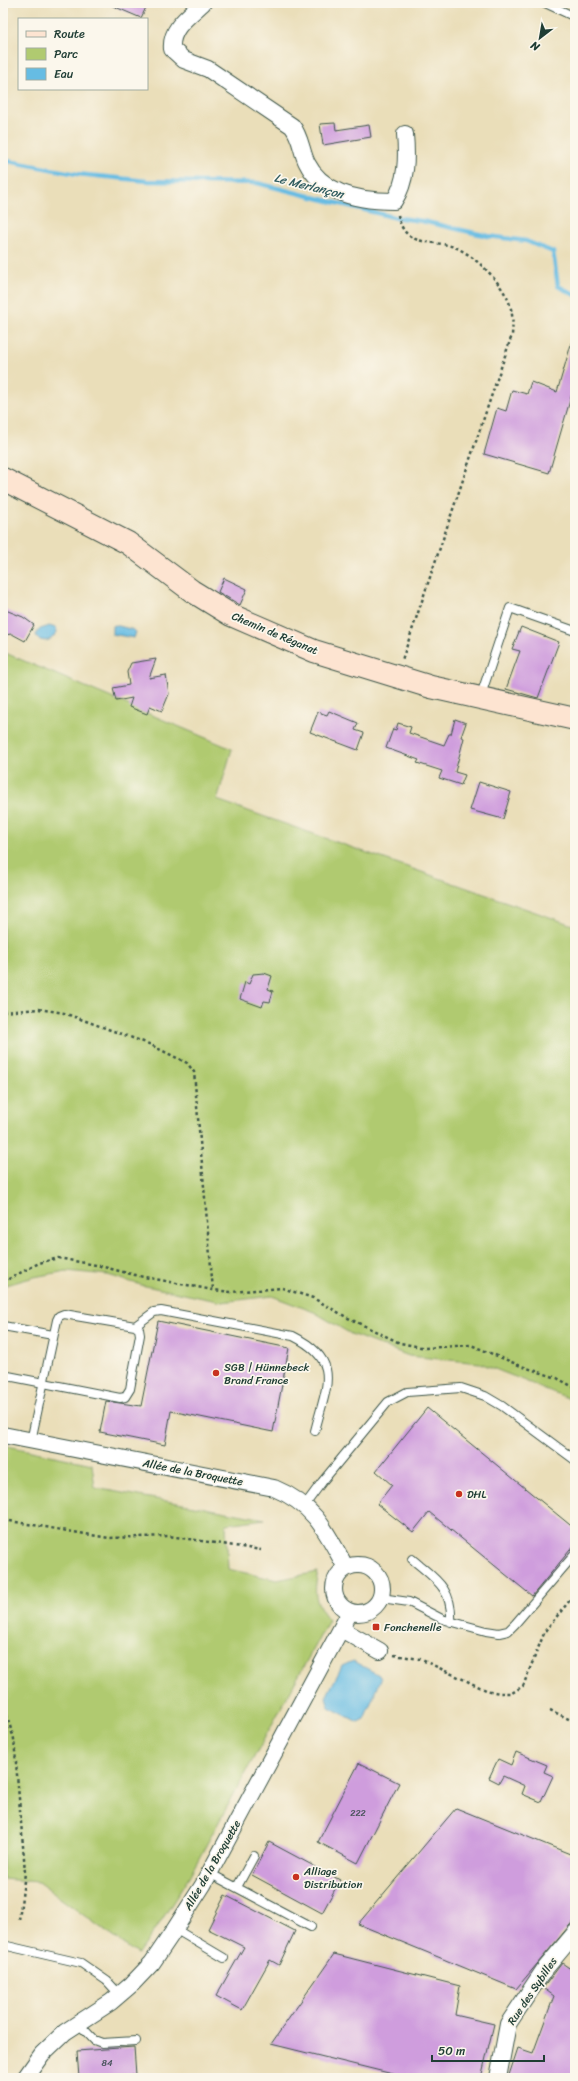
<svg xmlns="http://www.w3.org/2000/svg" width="578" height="2081" font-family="Sriracha,sans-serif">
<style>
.green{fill:#b0ca70;stroke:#688452}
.water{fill:#66bce3;stroke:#427c8c}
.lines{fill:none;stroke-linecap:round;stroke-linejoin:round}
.stream{stroke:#66bce3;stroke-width:4.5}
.building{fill:#cf9ddd}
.lane-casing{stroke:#3d5548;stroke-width:10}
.street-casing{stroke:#3d5548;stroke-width:18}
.secondary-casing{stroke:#3d5548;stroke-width:24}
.path{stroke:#3d5548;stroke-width:2.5;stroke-dasharray:3 3;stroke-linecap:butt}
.lane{stroke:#fff;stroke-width:8}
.street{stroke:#fff;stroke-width:16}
.secondary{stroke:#fde4d1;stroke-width:22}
.poi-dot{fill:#c8321e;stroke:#fbf7ec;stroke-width:1.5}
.labels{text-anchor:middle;stroke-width:3.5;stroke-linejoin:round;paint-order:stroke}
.number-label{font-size:9px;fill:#4b555e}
.street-label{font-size:11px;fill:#1f3d34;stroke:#fbf7ec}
.poi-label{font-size:11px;fill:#1f3d34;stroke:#fbf7ec;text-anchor:start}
.water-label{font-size:12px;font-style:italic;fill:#315d60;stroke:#fbf7ec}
</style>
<rect width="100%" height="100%" fill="#fbf7ec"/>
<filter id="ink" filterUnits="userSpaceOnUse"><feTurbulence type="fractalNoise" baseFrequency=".025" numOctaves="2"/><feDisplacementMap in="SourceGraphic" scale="8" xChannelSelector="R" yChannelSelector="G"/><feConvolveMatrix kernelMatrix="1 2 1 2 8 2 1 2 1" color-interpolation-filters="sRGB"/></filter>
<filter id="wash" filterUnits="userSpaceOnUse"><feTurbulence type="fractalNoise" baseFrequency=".012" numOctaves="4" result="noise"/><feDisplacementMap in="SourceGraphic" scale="16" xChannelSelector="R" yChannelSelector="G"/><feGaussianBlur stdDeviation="0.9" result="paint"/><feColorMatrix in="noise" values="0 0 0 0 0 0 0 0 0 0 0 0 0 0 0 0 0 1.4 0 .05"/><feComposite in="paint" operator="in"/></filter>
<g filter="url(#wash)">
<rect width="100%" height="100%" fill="#eadeb9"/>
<path class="green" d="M3,652L232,749L217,800L575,926V1401L480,1363L409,1356L351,1334L314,1312L272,1296L222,1302L141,1285L108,1275L66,1271L34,1277L3,1286Z
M3,1445L92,1464L95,1488L265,1519L226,1524L228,1569L277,1580L318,1572C313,1595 315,1602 329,1620L186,1882L154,1932L137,1954L38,1882L3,1879Z"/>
<path class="water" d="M115,625L134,630L136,632L134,638L112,634V626Z
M49,626L56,628L57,632C52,640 47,643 38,639L36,635C39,627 43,629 49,626Z
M353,1661L379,1675L381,1679L364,1719L358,1722L329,1707L326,1697L342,1666Z"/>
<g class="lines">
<path class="stream" d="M3,160L77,174L147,181L257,183L393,217L422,221L488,236L526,241L553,252L558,286L575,295"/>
</g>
<g id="blocks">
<path class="building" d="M106,3H148L141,18Z
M335,123L336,130L369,125L371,137L323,145L320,124Z
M572,341L575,342V383L549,473L484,454L497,408L506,411L512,390L527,394L531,382L557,392Z
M224,578L247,589L240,605L218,592Z
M3,609L23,617L34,625L25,641L12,634L3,635Z
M521,627L559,642L538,698L506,689L520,651L512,649Z
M156,659L149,678L166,675L169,694L162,711L150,706L147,714L129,707L132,698L116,701L113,688L129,685L127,672L131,663Z
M329,711L358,723L355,730L364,733L358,750L310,732L318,712L327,715Z
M455,719L466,723L461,737L464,738L455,772L465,775L461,785L439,778L442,771L417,763L419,760L386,748L393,729L396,730L398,723L411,727L409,733L444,745L449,734H451Z
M479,782L511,792L503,819L470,810Z
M264,973L272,976L268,989L273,991L270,1002L264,1001L262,1007L240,999L245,982L249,984L253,974Z
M158,1321L289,1348L273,1432L171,1411L165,1445L100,1432L106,1401L141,1406Z
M427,1408L575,1529V1544L532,1596L429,1512L413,1532L377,1504L392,1485L376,1471Z
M516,1752L547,1765L544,1772L553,1776L541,1802L522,1794L525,1786L503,1776L499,1783L489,1778L498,1759L511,1765Z
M359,1763L399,1783L358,1863L318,1842Z
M456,1808L575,1856V1919L516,1989L358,1924Z
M269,1842L340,1880L322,1913L252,1875Z
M225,1895L295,1931L279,1965L270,1960L242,2010L216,1996L244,1947L208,1929Z
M334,1954L460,1986L455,2015L494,2024L481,2078H409L271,2044Z
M562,1963L575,1972V2078H508L518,2048L533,2053L554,1996L543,1988Z
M134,2047L136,2075L79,2078L77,2051Z"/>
</g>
</g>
<g filter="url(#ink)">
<use href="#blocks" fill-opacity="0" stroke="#3d5548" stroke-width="1"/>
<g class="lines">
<defs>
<path id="lane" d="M545,3L575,17
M480,698L510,608L575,631
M3,1326L53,1335
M3,1375L120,1398L125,1397L130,1389L140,1335L139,1329L135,1326
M31,1441L57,1320L59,1316L64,1314L135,1326L154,1312L161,1311L293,1336C343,1361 326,1386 315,1431
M305,1505L322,1482L388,1402L407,1392L461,1388L485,1396L502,1406L575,1460
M412,1559C435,1579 453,1588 451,1622
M381,1598L409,1602L442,1619L486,1631L499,1633L508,1631L515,1624L575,1554
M209,1873L311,1927
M237,1887L254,1856
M175,1929L224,1958
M3,1945L81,1963L107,1981L120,1995
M78,2023L94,2040L102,2043L136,2041"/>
<path id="street" d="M203,3C189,16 170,28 172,49L184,60L208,69L292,126C301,137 301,151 307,163C323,195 361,201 394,201C407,181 407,157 405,134
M3,1435L274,1488C315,1505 326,1531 346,1568
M334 1589a24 24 0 1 1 48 0a24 24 0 1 1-48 0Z
M341,1629L380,1651
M25,2078L42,2054L65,2032L111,2002L132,1984L152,1963L171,1935L203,1885L350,1612
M498,2078L508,2024L544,1970L575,1933"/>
<path id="secondary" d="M3,479L128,543L192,591L231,615L314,651L431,687L575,719"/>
</defs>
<use href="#lane" class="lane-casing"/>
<use href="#street" class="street-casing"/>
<use href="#secondary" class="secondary-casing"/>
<path class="path" d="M398,215C405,251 434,237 459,249C479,260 500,281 509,302C513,313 513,324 512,335L402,660
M3,1012L39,1009L64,1013L149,1044L187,1063L194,1072L213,1290
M3,1282L39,1263L58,1258L96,1265L139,1276L213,1290L231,1292L282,1288L313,1298L348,1318L400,1343L426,1348L471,1345L521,1366L557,1378L575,1388
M3,1604L4,1520L109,1538L169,1536L261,1550
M394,1655L420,1659L486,1690L499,1693H512L523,1686L545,1631L575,1594
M3,1703L14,1739L24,1858L25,1873L19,1920
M550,1710L575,1722"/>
<use href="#lane" class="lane"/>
<use href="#street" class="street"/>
<use href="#secondary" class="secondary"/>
</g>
</g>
<g class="poi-dot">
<circle cx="216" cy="1373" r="4"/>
<circle cx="459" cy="1494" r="4"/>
<rect x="372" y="1623" width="8" height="8" rx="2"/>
<circle cx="296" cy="1877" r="4"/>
</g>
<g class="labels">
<g class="number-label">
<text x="358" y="1816">222</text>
<text x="107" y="2066">84</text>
</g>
<g class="street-label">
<text transform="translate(275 633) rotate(23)" y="4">Chemin de Réganat</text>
<text transform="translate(193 1472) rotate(11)" y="4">Allée de la Broquette</text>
<text transform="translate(212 1865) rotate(-60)" y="4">Allée de la Broquette</text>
<text transform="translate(532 1991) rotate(-56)" y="4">Rue des Sybilles</text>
</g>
<g class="poi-label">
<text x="224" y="1371">SGB | Hünnebeck<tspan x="224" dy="13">Brand France</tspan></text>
<text x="467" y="1498">DHL</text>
<text x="384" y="1631">Fonchenelle</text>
<text x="304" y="1875">Alliage<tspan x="304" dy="13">Distribution</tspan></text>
</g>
<g class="water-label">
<text transform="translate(309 186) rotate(14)" y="4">Le Merlançon</text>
</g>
</g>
<rect width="578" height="2081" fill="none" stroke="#fbf7ec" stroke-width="16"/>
<rect x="18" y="18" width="130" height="72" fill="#fbf7ec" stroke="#a3ada2"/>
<rect x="26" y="31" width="20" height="6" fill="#fde4d1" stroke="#a3ada2"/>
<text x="54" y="38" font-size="12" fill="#1f3d34">Route</text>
<rect x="26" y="48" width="20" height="12" fill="#b0ca70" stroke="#a3ada2"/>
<text x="54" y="58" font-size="12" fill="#1f3d34">Parc</text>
<rect x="26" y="68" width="20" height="12" fill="#66bce3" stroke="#a3ada2"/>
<text x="54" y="78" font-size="12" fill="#1f3d34">Eau</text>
<g transform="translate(540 38) rotate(211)" stroke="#fbf7ec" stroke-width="3" paint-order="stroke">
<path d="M0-3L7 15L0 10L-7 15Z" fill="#1f3d34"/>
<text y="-6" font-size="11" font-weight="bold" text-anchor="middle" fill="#1f3d34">N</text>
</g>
<path d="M432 2055v6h112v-6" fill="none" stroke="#1f3d34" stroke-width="2"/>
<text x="438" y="2055" font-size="12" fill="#1f3d34" stroke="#fbf7ec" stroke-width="3" paint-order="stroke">50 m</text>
</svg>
